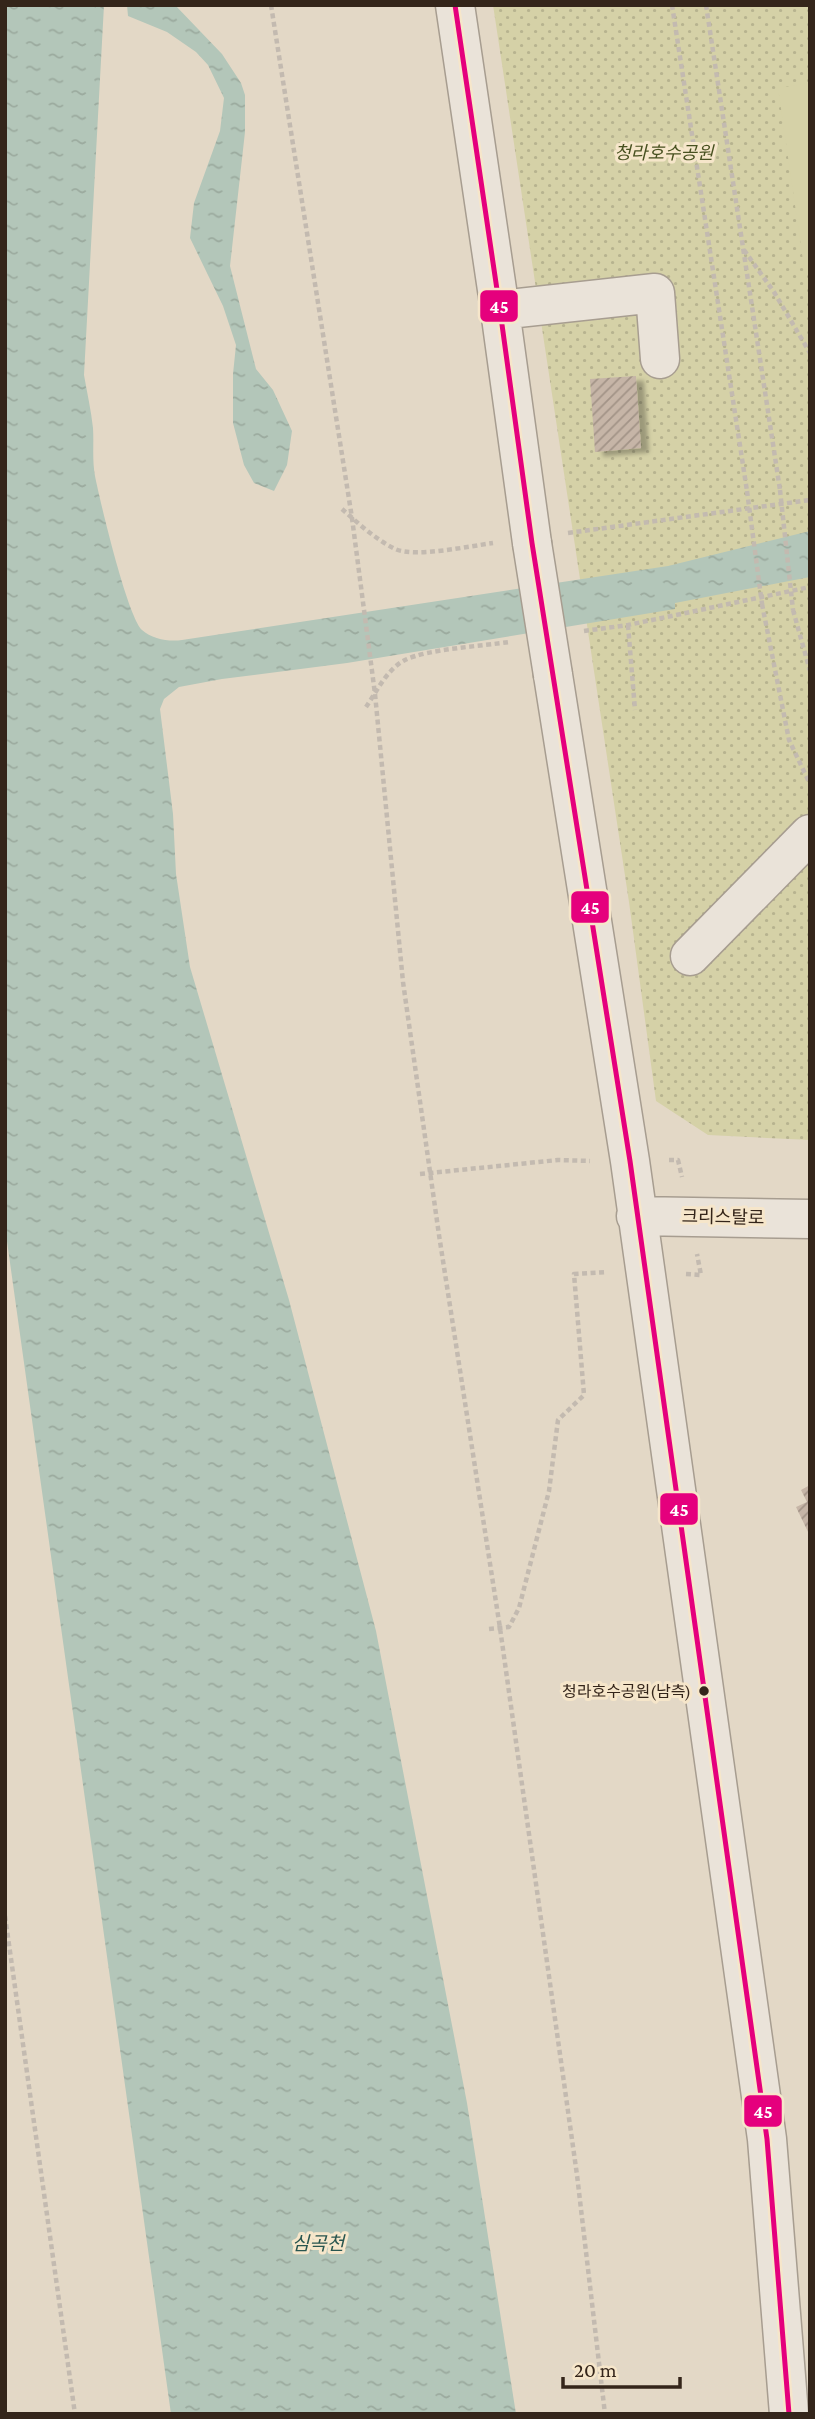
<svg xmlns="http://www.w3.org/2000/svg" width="815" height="2419" font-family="'Crimson Pro','Noto Sans KR',serif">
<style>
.grass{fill:url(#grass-dots)}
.pitch{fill:#d5d1a7}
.water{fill:url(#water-ripples)}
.building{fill:url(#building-hatch);filter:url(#shadow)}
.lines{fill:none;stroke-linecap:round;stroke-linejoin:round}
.minor-casing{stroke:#a79d90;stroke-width:41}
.path{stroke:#c3bab0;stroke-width:4.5;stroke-dasharray:5 3.5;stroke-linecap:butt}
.minor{stroke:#eae3d9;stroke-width:38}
.minor-bridge-casing{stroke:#a79d90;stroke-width:41;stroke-linecap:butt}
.path-bridge{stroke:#c3bab0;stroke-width:4.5;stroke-dasharray:5 3.5;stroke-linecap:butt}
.minor-bridge{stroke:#eae3d9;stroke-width:38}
.bus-1-casing{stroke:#f6e6ca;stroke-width:10}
.bus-1{stroke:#e5007d;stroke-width:5}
.bus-dot{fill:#34251a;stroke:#f6e6ca;stroke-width:2.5}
.labels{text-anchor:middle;stroke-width:6;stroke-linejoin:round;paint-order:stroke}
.bus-label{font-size:16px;fill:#34251a;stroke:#f6e6ca;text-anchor:end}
.park-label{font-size:18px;font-style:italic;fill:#485120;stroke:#f6e6ca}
.street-label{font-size:18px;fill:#34251a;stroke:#f6e6ca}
.water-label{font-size:19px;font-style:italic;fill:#28554f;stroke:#f6e6ca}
.line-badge{stroke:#f6e6ca;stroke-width:2.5}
.badge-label{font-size:19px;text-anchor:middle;font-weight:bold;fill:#fff}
</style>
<defs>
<pattern id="grass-dots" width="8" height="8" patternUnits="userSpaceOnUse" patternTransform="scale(1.75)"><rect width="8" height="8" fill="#d5d1a7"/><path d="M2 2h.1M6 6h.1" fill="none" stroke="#b7b38f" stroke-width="1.8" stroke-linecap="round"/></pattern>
<pattern id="water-ripples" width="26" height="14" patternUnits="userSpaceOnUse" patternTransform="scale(1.75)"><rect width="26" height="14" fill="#b3c6b9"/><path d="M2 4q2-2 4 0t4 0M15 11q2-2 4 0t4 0" fill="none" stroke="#9baa9e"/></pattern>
<pattern id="building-hatch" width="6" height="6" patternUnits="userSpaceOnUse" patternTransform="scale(1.75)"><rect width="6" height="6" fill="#c6b5a7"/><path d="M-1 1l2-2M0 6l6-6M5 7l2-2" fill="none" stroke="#a29387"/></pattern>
<filter id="shadow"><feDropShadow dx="8" dy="4.5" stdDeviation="2" flood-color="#0004"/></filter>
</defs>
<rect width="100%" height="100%" fill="#e3d8c6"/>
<path class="grass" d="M493,5H810V1140L708,1135L656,1101L629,902Z"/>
<path class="pitch" d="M810,83V273L805,274L778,88Z"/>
<path class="water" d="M5,5H104L84,375C87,392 91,410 93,428C94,444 92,460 95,476C100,501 127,615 142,630C152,639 169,642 182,640L668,566L810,531V577L675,603V609L347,663L222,679L179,687L164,699L160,709L173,814L176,874L190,967L289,1300L376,1631L467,2103L516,2414H171L5,1227Z
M127,5H175L222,54L241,83L245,95V132L230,266L256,369L273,390L292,431L287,465L274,491L254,483L244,465L233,423V374L236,345L223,306L190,238L194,203L220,131L224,98L208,65L196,52L167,32L128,16Z"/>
<path class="building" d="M636,376L641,448L595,452L590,379Z
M810,1485V1536L796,1507L807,1502L801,1490Z"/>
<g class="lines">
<defs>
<path id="minor" d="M455,5L500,310L532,543
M500,310L655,293L660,359
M553,675L630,1161L767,2139L789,2414
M690,956L810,834
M636,1216L810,1219"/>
</defs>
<use href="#minor" class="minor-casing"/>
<path class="path" d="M271,5L352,518L375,694L403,982L439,1235L500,1628L577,2175L605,2414
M672,5L747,491
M706,5L780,490
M744,250L774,292L810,353
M342,509C358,523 375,539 395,549C415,558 470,546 493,543
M568,533L810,500
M762,604L789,740L810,784
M793,610L810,671
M628,625L635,710
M584,631L628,625L810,587
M366,707C377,691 387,669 405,660C427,649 483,646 509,642
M669,1160H678L682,1177
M420,1174L558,1160L590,1161
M686,1274L701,1275L697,1254
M489,1629L509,1627L519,1608L549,1491L558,1420L584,1395L574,1274L607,1272
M5,1916L75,2414"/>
<use href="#minor" class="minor"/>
<defs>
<path id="minor-bridge" d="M532,543L553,675"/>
</defs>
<use href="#minor-bridge" class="minor-bridge-casing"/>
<path class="path-bridge" d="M780,490L793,610
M747,491L762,604"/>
<use href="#minor-bridge" class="minor-bridge"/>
<defs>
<path id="bus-1" d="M455,5L500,310L532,543L630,1161L767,2139L789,2414"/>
</defs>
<use href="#bus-1" class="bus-1-casing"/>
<use href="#bus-1" class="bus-1"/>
</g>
<circle class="bus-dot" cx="704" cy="1691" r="6"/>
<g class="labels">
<g class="bus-label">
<text x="691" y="1697">청라호수공원(남측)</text>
</g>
<g class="park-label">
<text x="664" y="159">청라호수공원</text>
</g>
<g class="street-label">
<text transform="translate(723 1217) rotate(1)" y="6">크리스탈로</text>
</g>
<g class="water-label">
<text x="318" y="2250">심곡천</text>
</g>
</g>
<g class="line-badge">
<rect x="479" y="289" width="40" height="34" rx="7" fill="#e5007d"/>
<rect x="570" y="890" width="40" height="34" rx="7" fill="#e5007d"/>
<rect x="659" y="1492" width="40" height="34" rx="7" fill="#e5007d"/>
<rect x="743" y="2094" width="40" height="34" rx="7" fill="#e5007d"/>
</g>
<g class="badge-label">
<text x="499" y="313">45</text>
<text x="590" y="914">45</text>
<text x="679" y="1516">45</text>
<text x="763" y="2118">45</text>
</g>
<rect width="815" height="2419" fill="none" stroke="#34251a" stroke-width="14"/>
<path d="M563 2377v10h117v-10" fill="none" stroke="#34251a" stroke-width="3.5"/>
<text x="574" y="2377" font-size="21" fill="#34251a" stroke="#f6e6ca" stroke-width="5" paint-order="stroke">20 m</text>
</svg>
